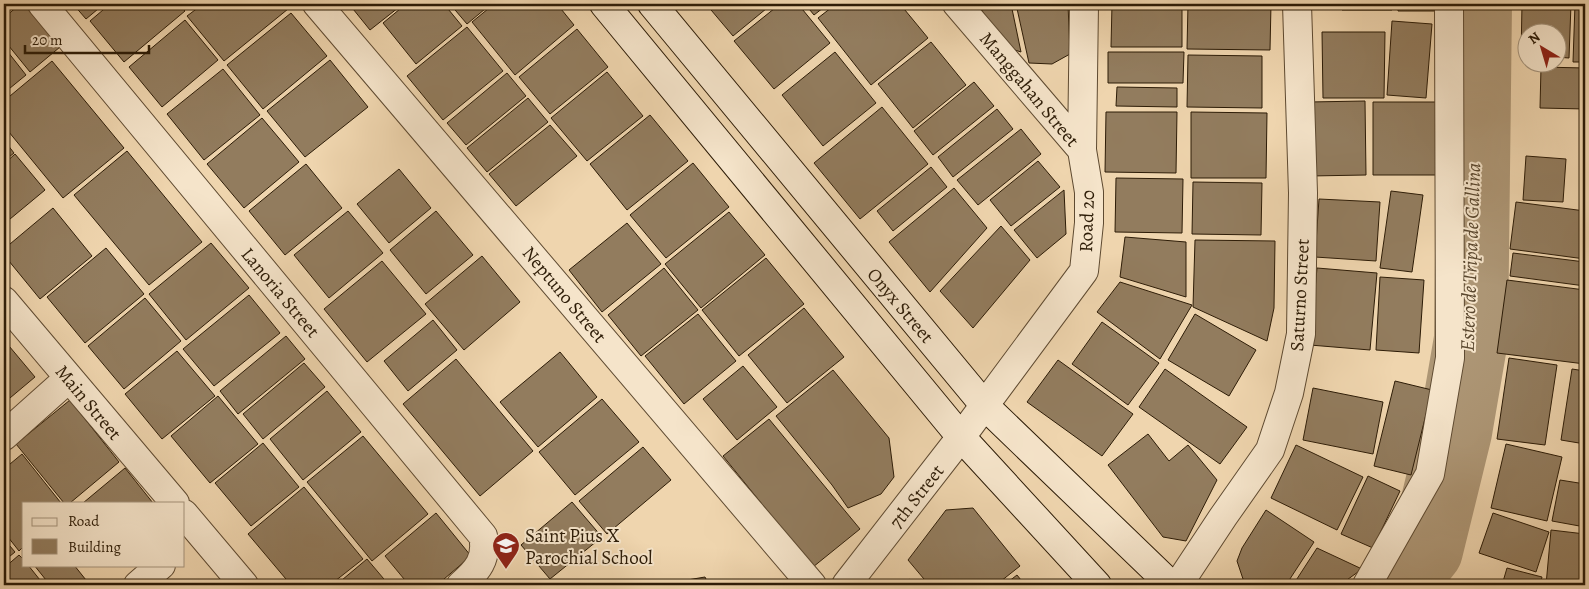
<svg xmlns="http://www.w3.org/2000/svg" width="1589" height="589" font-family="Alegreya,serif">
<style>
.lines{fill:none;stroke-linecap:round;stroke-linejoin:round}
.river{stroke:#ad9675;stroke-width:74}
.building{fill:#927c5e;stroke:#2d1c07}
.minor-casing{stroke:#5e4a31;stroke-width:30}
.secondary-casing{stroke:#2d1c07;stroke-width:30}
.minor{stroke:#f5e4ca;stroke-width:28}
.secondary{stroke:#f5e4ca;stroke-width:28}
.labels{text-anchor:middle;stroke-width:4;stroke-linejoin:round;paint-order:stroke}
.street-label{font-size:19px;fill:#2d1c07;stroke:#f5e4ca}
.poi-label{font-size:19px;fill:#2d1c07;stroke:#f5e4ca;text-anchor:start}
.water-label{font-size:20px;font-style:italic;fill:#5a472e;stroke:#f5e4ca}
</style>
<rect width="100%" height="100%" fill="#efd5ae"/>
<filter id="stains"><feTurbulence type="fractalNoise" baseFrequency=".004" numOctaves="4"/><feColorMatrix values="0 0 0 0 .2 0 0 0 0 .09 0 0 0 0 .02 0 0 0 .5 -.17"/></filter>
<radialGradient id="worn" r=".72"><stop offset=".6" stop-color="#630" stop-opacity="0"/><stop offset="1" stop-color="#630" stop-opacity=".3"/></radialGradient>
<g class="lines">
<path class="river" d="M1398,585L1426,550L1455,432L1471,339L1475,4"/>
</g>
<path class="building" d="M20,4H24L60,47L30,72L4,40V18Z
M73,4H104L86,19Z
M110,4H179L185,11L124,62L90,21Z
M203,4H284L288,9L224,61L187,16Z
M349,4H403L370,30Z
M406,4H444L462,26L416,64L383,23Z
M450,4H491L467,24Z
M494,4H557L574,25L515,75L472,22Z
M706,4H772L733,36Z
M780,4H798L830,43L774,89L734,41Z
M805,4H828L814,15Z
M836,4H900L928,38L871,85L818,18Z
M978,4H1011L1021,52L1012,49L992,27Z
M1016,4H1068L1070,54L1052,64L1029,63Z
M1112,4H1182V47H1111Z
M1188,4H1271L1270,50L1187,49Z
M1342,4H1392V10H1342Z
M1398,4H1436V11H1398Z
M1522,4H1571L1569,58L1556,57V32H1526V57H1521Z
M1575,4H1585V62H1573Z
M291,13L327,56L263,109L227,65Z
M185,20L218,60L162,107L129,67Z
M1392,21L1432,24L1426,98L1387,95Z
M467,27L503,71L443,120L407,76Z
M577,29L608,67L550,114L519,77Z
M1322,32H1385L1384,98H1323Z
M931,42L966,85L913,128L878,84Z
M4,47L26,75L4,93Z
M835,52L876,103L823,146L782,95Z
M1108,52H1184L1183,83H1108Z
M1188,55L1262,56V108L1187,107Z
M330,60L368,107L305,157L267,111Z
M52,61L124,148L63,198L4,126V101Z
M1541,67L1585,68V109L1540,108Z
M223,69L260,115L204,160L167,114Z
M607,72L643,116L587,161L551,118Z
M507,73L526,96L466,145L447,123Z
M974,82L994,106L933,155L914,131Z
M1117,87L1177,88V107L1116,106Z
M528,98L548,122L487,172L467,148Z
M1365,101L1366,175L1310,176L1309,102Z
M1373,102H1439L1438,175H1373Z
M882,107L928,164L860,219L814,163Z
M997,109L1013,129L953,177L938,157Z
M1106,112H1177L1176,173L1105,172Z
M1191,112L1267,113L1266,178H1191Z
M650,115L688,161L627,210L590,164Z
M262,118L299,162L244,208L207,164Z
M550,125L577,156L516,206L489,174Z
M1021,129L1041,154L978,205L957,180Z
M4,140L14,153L4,161Z
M127,151L202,242L149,285L74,195Z
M15,154L45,190L4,224V164Z
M1526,156L1566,159L1563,202L1523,200Z
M1038,161L1060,187L1011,226L990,200Z
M1585,162V207H1582Z
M693,163L729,207L666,258L630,215Z
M306,164L342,208L285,255L249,211Z
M931,167L947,187L893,231L877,211Z
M399,169L431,208L389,243L357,204Z
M1116,178L1183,179L1182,233L1115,232Z
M1193,182L1262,183L1261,235L1192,234Z
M954,188L987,228L930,292L889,242Z
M1064,190L1066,234L1037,258L1014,230Z
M1391,191L1423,195L1412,272L1380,268Z
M1319,199L1380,202L1376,261L1315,257Z
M1516,202L1585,211V259L1510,249Z
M53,208L92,256L40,299L4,255V249Z
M348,211L383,253L329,298L294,255Z
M436,211L473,255L426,294L390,250Z
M729,212L765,255L701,308L665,264Z
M627,223L661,264L602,312L569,270Z
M1001,226L1030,260L973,328L940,291Z
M1125,237L1186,242V297L1120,277Z
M1195,240L1275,241L1274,308L1267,341L1193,307Z
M211,243L249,288L186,340L149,294Z
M106,248L144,294L85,343L47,297Z
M1513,253L1585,262V286L1510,276Z
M482,256L520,302L464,350L425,304Z
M766,258L804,304L739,356L702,310Z
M382,261L426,314L367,362L324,309Z
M664,268L698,310L641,356L608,315Z
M1317,268L1377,273L1370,350L1310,345Z
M1380,277L1424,280L1419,353L1376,350Z
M1507,280L1585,290V364L1497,353Z
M1120,282L1192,305L1160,359L1097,312Z
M249,295L280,333L214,386L183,349Z
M145,298L181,341L124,389L88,346Z
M804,308L844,357L787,403L748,355Z
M698,314L736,361L684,404L645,356Z
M1195,314L1256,350L1229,396L1168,360Z
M433,320L457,350L408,391L384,361Z
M1102,322L1159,363L1128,405L1072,364Z
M286,336L305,359L238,414L220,391Z
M4,340L35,377L4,403Z
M177,351L215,396L162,439L125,394Z
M560,352L597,397L538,447L500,402Z
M1509,358L1557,365L1545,445L1497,439Z
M456,359L533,451L480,496L403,404Z
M1058,360L1133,414L1102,456L1027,402Z
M304,363L325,387L263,439L243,414Z
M743,366L777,407L737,440L703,399Z
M1165,369L1247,427L1220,464L1139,407Z
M1572,369L1585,371V444L1561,440Z
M833,370L889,438L894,477L881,494L848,508L832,485L776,416Z
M1395,381L1432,390L1411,475L1374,466Z
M1313,388L1383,402L1373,454L1303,440Z
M327,391L361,432L303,480L270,439Z
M218,396L258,444L210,483L171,436Z
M602,399L639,442L575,495L539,452Z
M70,400L119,462L70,503H64L16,444Z
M769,419L860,529L813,567L723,456Z
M1148,434L1169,461L1188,445L1217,480L1186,541L1163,537L1108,465Z
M363,436L428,514L372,561L307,482Z
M263,443L299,487L251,526L215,483Z
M1506,444L1562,457L1547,521L1491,508Z
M1296,445L1363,477L1337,530L1271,498Z
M643,447L671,480L607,534L579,501Z
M22,454L61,503H24V546L19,551L4,532V469Z
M125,468L153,503H83Z
M1368,476L1400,491L1373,548L1341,534Z
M1560,480L1585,484V527L1552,521Z
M304,487L363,559L330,585H291L248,534Z
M572,502L602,537L550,579L521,545Z
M973,508L1020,566L996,585H929L908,560L946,510Z
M1266,510L1314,542L1286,585H1253L1243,579L1237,561L1242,548Z
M436,513L471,556L437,585H409L385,556Z
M1493,513L1549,532L1536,572L1479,553Z
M1551,530L1585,534V585H1546Z
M4,539L15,552L4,561Z
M1317,548L1362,569L1340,585H1293Z
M19,555L24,560V565H28L44,585H4V568Z
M367,559L389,585H336Z
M34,565H74L90,585H50Z
M1507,568L1542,577L1540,585H1502Z
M1017,575L1025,585H1004Z
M705,577L709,585H658Z
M910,579L915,585H903Z
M582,580V585H532V582Z
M210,581L213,585H182L186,582Z"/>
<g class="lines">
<defs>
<path id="minor" d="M42,4L483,536C488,559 477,571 461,585
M317,4L812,585
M957,4L1082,150
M4,301L175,503
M4,436L69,378
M184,514L244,585
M138,585L161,565
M846,585L961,437L1084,271L1089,223V192L1082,150L1084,4
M1178,585L1223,517L1270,450L1289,393L1301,334L1303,193L1297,4
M1367,585L1430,474L1450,358L1449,4"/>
<path id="secondary" d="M604,4L961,437L1097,585
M652,4L985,406L1171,585"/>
</defs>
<use href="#minor" class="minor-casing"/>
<use href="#secondary" class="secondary-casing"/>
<use href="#minor" class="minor"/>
<use href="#secondary" class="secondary"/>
</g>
<defs>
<symbol id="school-pin" viewBox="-11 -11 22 30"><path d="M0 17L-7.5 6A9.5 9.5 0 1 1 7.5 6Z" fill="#8f2418" stroke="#f5e4ca"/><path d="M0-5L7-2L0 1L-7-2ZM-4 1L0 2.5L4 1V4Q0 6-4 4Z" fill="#fff"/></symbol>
</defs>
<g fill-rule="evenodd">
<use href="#school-pin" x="490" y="530" width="32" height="43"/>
</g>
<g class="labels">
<g class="street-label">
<text transform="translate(1030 89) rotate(50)" y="7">Manggahan Street</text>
<text transform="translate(1086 221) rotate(-88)" y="7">Road 20</text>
<text transform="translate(281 292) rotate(50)" y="7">Lanoria Street</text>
<text transform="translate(565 294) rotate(50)" y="7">Neptuno Street</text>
<text transform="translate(1299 295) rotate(-87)" y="7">Saturno Street</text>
<text transform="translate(901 305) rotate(50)" y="7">Onyx Street</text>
<text transform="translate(89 402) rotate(50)" y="7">Main Street</text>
<text transform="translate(916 496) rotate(-52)" y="7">7th Street</text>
</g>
<g class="poi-label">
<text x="525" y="542">Saint Pius X<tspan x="525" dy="22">Parochial School</tspan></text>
</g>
<g class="water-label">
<text transform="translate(1470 257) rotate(-88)" y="7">Estero de Tripa de Gallina</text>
</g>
</g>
<rect width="1589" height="589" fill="none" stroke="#efd5ae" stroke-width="20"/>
<rect x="5" y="5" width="1579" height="579" fill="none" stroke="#2d1c07" stroke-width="2.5"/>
<rect x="10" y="10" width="1569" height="569" fill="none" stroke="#2d1c07"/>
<rect x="22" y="502" width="162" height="65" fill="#f5e4ca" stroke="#a5947c"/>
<rect x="32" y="518" width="25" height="8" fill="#f5e4ca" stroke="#a5947c"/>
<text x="68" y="526" font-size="15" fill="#2d1c07">Road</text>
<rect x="32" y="539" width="25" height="15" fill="#927c5e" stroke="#a5947c"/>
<text x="68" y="552" font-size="15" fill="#2d1c07">Building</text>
<g transform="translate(1542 48) rotate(322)"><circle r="24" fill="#f5e4ca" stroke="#a5947c"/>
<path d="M0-4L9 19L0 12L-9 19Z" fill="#8f2418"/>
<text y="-8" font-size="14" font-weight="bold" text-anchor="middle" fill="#2d1c07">N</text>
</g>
<path d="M25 45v8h124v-8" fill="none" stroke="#2d1c07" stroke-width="2.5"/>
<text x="32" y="45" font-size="15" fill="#2d1c07" stroke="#f5e4ca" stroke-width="4" paint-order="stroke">20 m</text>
<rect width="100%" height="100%" filter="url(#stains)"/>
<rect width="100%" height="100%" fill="url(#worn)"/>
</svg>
